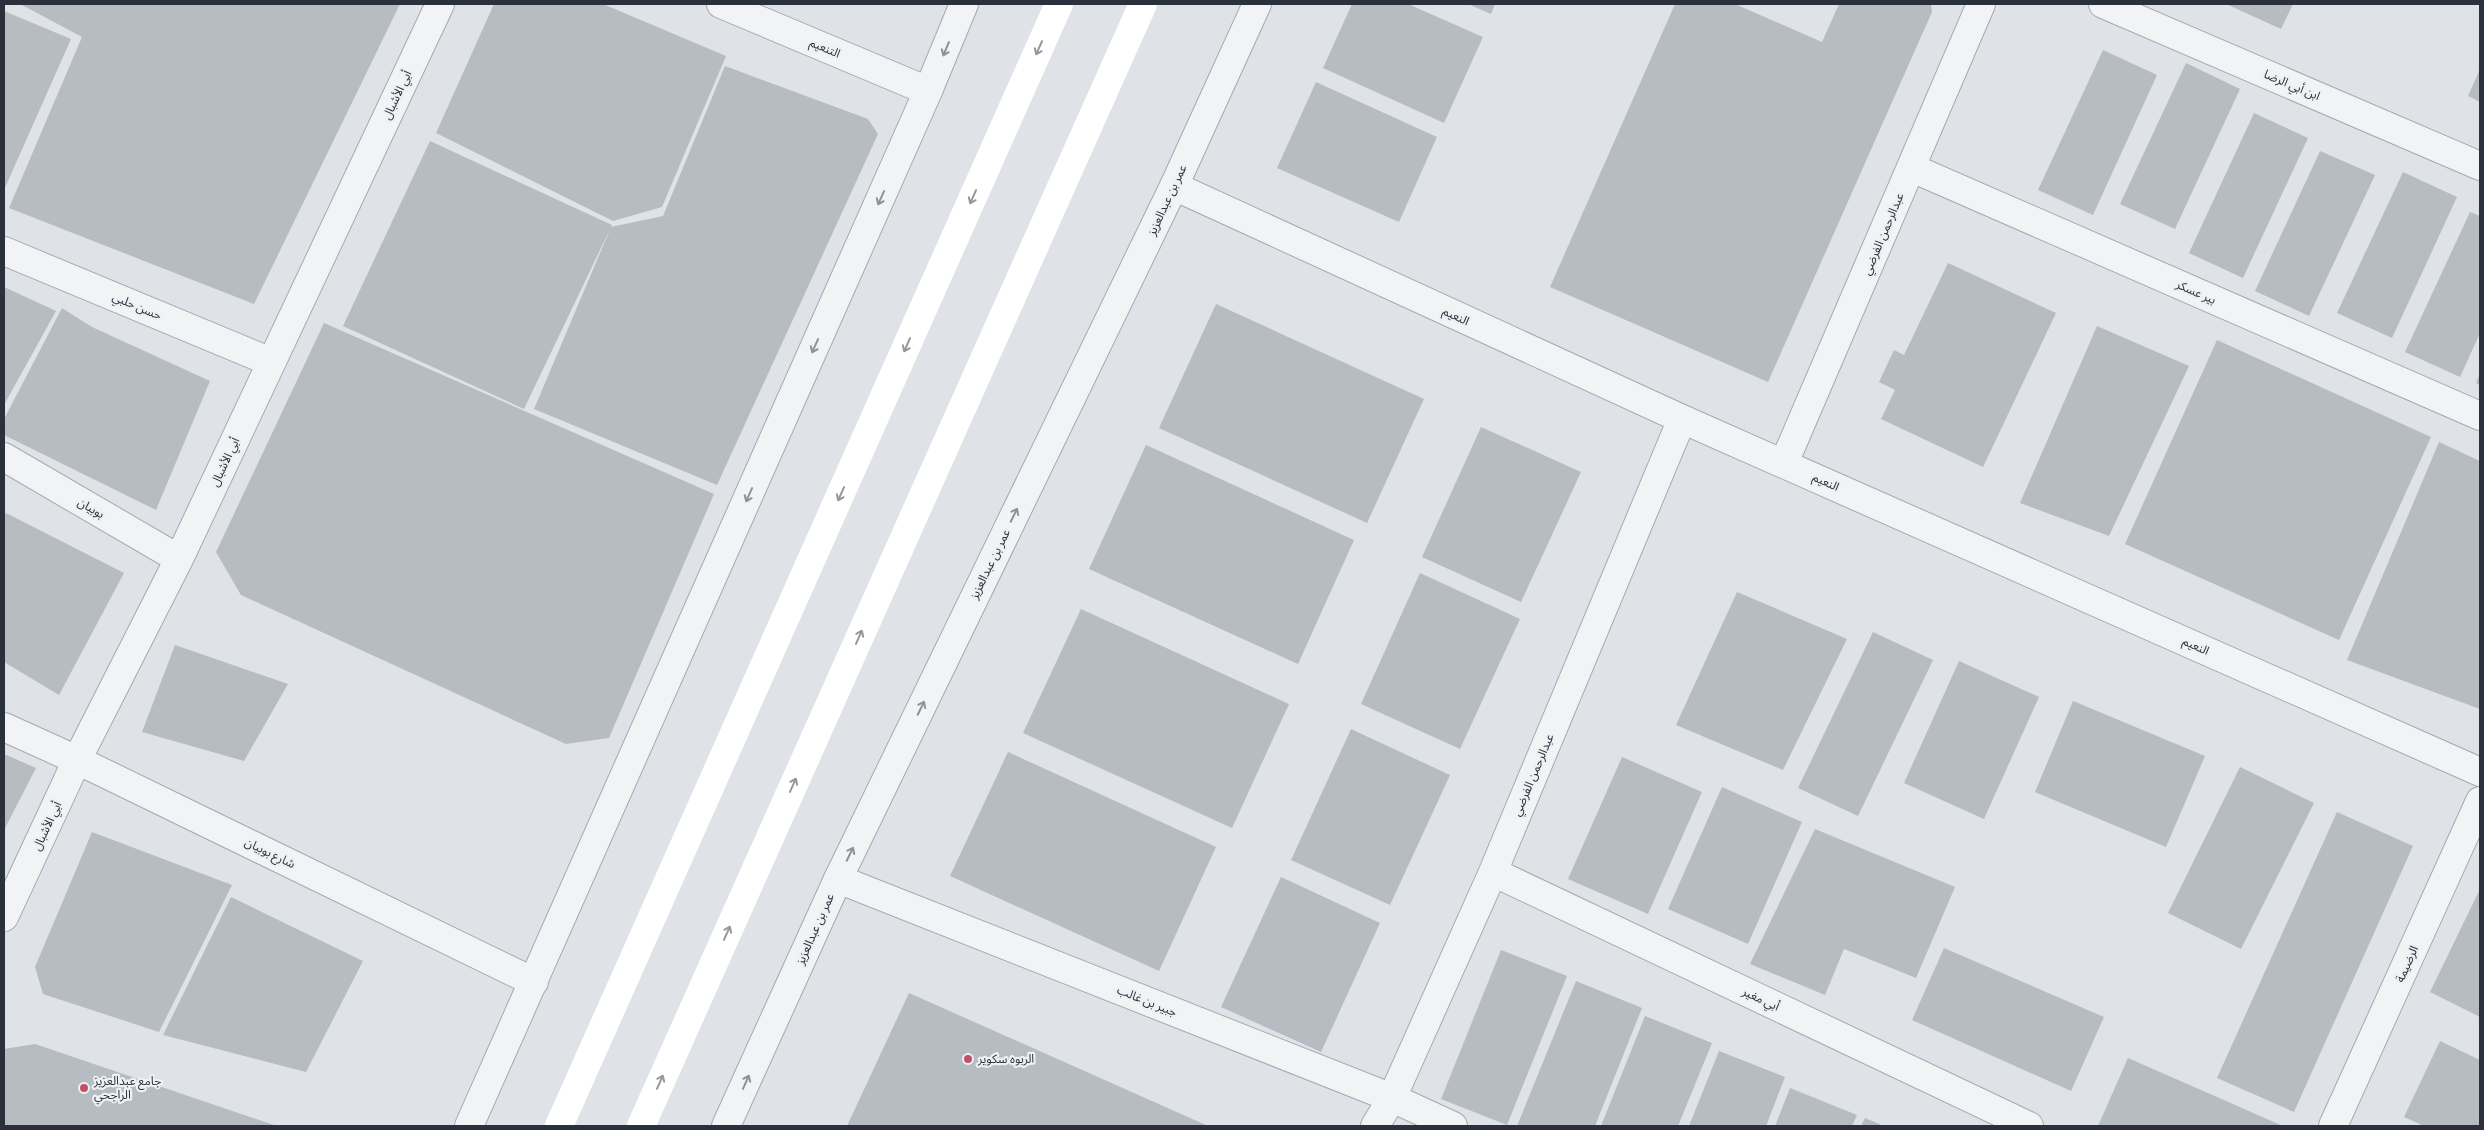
<svg xmlns="http://www.w3.org/2000/svg" width="2484" height="1130" font-family="'PT Sans Narrow','Noto Sans Arabic',sans-serif">
<style>
.building{fill:#b7bcc3}
.lines{fill:none;stroke-linecap:round;stroke-linejoin:round}
.minor-casing{stroke:#a5a9b0;stroke-width:30}
.tertiary-casing{stroke:#a5a9b0;stroke-width:30}
.minor{stroke:#f1f3f5;stroke-width:28}
.tertiary{stroke:#f1f3f5;stroke-width:28}
.secondary{stroke:#fff;stroke-width:28}
.oneway{stroke:#94989e}
.oneway2{stroke:#8e9298}
.poi-dot{fill:#bf5067;stroke:#eef1f4;stroke-width:2}
.labels{text-anchor:middle;stroke-width:4.5;stroke-linejoin:round;paint-order:stroke}
.street-label{font-size:12px;fill:#2a313c;stroke:#eef1f4}
.poi-label{font-size:12px;fill:#2a313c;stroke:#eef1f4;text-anchor:start}
</style>
<rect width="100%" height="100%" fill="#dfe2e7"/>
<path class="building" d="M20,4H400L254,304L9,208L82,37Z
M494,4H603L726,56L662,207L613,221L436,133Z
M1352,4H1408L1483,37L1444,123L1323,68Z
M1468,4H1495L1491,14Z
M1675,4H1735L1822,42L1839,4H1931L1932,12L1768,382L1550,287Z
M2226,4H2293L2281,29Z
M4,11L71,39L4,190Z
M2103,50L2157,75L2093,215L2038,190Z
M2186,63L2240,89L2175,229L2120,204Z
M725,66L868,119L878,134L717,485L534,409L611,227L663,216Z
M2480,69V102L2468,96Z
M1316,82L1437,137L1399,222L1277,168Z
M2254,113L2308,138L2243,278L2189,253Z
M430,141L612,225L524,409L343,326Z
M2320,151L2375,175L2309,316L2255,291Z
M2403,172L2457,197L2392,338L2337,313Z
M2470,212L2480,216V333L2460,377L2405,352Z
M1948,263L2056,313L1983,467L1881,419L1895,390L1879,382L1894,350L1904,355Z
M4,287L56,311L4,405Z
M1216,304L1424,399L1367,523L1159,428Z
M62,308L92,327L210,381L156,510L4,435V419Z
M324,323L714,494L609,738L566,744L241,595L216,552Z
M2097,326L2189,366L2109,536L2020,503Z
M2217,340L2431,437L2339,640L2125,544Z
M2480,373V385L2476,383Z
M1481,427L1581,472L1521,602L1422,557Z
M2439,442L2480,461V709L2347,660Z
M1146,445L1354,540L1298,664L1089,569Z
M6,513L124,573L59,695L4,662V516Z
M1420,573L1520,619L1460,749L1361,704Z
M1737,592L1847,639L1783,770L1676,725Z
M1081,609L1289,704L1232,828L1023,733Z
M1873,632L1933,660L1858,816L1798,788Z
M175,645L288,684L244,761L142,732Z
M1959,661L2039,697L1984,819L1904,783Z
M2073,701L2205,756L2166,847L2035,792Z
M1351,729L1450,775L1390,905L1291,860Z
M1008,752L1216,847L1159,971L950,876Z
M4,754L36,768L4,830Z
M1622,757L1702,792L1648,914L1568,879Z
M2240,767L2314,803L2241,949L2168,913Z
M1722,787L1802,822L1748,944L1668,909Z
M2337,812L2413,846L2294,1112L2217,1078Z
M1815,829L1955,887L1916,978L1844,949L1825,995L1750,964Z
M92,832L232,885L159,1032L43,994L35,967Z
M1281,877L1380,923L1321,1052L1221,1007Z
M2480,889V1017L2430,992Z
M231,897L363,961L306,1072L163,1035Z
M1944,948L2104,1017L2071,1091L1912,1020Z
M1501,950L1567,976L1507,1125L1441,1099Z
M1576,981L1642,1008L1595,1126H1517Z
M909,993L1208,1126H847Z
M1645,1016L1712,1043L1678,1126H1601Z
M2440,1041L2480,1060V1126H2424L2404,1117Z
M35,1044L277,1126H4V1049Z
M1719,1051L1785,1077L1766,1126H1689Z
M2128,1058L2283,1126H2098Z
M1790,1088L1857,1115L1852,1126H1775Z
M1865,1118L1884,1126H1861Z"/>
<g class="lines">
<defs>
<path id="minor" d="M721,4L928,91
M2103,4L2480,166
M1912,168L2480,416
M1174,186L1682,419L2480,772
M4,251L271,362
M4,457L179,559
M1784,463L1981,4
M4,727L77,760L534,982
M1493,872L2029,1126
M838,879L1392,1098L1453,1126
M4,917L77,760L179,559L440,4
M1375,1126L1392,1098L1493,872L1682,419
M2333,1126L2480,801"/>
<path id="tertiary" d="M469,1126L928,91L964,4
M726,1126L838,879L1174,186L1257,4"/>
</defs>
<use href="#minor" class="minor-casing"/>
<use href="#tertiary" class="tertiary-casing"/>
<use href="#minor" class="minor"/>
<use href="#tertiary" class="tertiary"/>
<path class="secondary" d="M559,1126L1059,4
M641,1126L1143,4"/>
</g>
<defs><path id="oneway-shaft" d="M-6 0H5M1.5-3L5.5 0L1.5 3" fill="none" stroke-width="1.6" stroke-linecap="round" stroke-linejoin="round" transform="scale(1.25)"/></defs>
<g class="oneway">
<use href="#oneway-shaft" transform="translate(1039 48) rotate(114)"/>
<use href="#oneway-shaft" transform="translate(973 197) rotate(114)"/>
<use href="#oneway-shaft" transform="translate(907 345) rotate(114)"/>
<use href="#oneway-shaft" transform="translate(841 494) rotate(114)"/>
<use href="#oneway-shaft" transform="translate(859 637) rotate(-66)"/>
<use href="#oneway-shaft" transform="translate(793 785) rotate(-66)"/>
<use href="#oneway-shaft" transform="translate(727 933) rotate(-66)"/>
<use href="#oneway-shaft" transform="translate(660 1082) rotate(-66)"/>
</g>
<g class="oneway2">
<use href="#oneway-shaft" transform="translate(946 49) rotate(113)"/>
<use href="#oneway-shaft" transform="translate(881 198) rotate(114)"/>
<use href="#oneway-shaft" transform="translate(815 346) rotate(114)"/>
<use href="#oneway-shaft" transform="translate(749 495) rotate(114)"/>
<use href="#oneway-shaft" transform="translate(1014 515) rotate(-64)"/>
<use href="#oneway-shaft" transform="translate(921 708) rotate(-64)"/>
<use href="#oneway-shaft" transform="translate(850 854) rotate(-64)"/>
<use href="#oneway-shaft" transform="translate(746 1082) rotate(-66)"/>
</g>
<g class="poi-dot">
<circle cx="968" cy="1059" r="5"/>
<circle cx="84" cy="1088" r="5"/>
</g>
<g class="labels">
<g class="street-label">
<text transform="translate(825 48) rotate(23)" y="4">التنعيم</text>
<text transform="translate(2292 85) rotate(23)" y="4">ابن أبي الرضا</text>
<text transform="translate(397 95) rotate(-65)" y="4">أبي الأشبال</text>
<text transform="translate(1167 200) rotate(-65)" y="4">عمر بن عبدالعزيز</text>
<text transform="translate(1883 234) rotate(-67)" y="4">عبدالرحمن الفرضي</text>
<text transform="translate(2196 292) rotate(24)" y="4">بير عسكر</text>
<text transform="translate(137 306) rotate(23)" y="4">حسن حلبي</text>
<text transform="translate(1456 316) rotate(25)" y="4">النعيم</text>
<text transform="translate(225 462) rotate(-65)" y="4">أبي الأشبال</text>
<text transform="translate(1826 482) rotate(24)" y="4">النعيم</text>
<text transform="translate(91 508) rotate(30)" y="4">بوبيان</text>
<text transform="translate(990 564) rotate(-64)" y="4">عمر بن عبدالعزيز</text>
<text transform="translate(2196 646) rotate(24)" y="4">النعيم</text>
<text transform="translate(1533 775) rotate(-67)" y="4">عبدالرحمن الفرضي</text>
<text transform="translate(47 826) rotate(-65)" y="4">أبي الأشبال</text>
<text transform="translate(270 853) rotate(26)" y="4">شارع بوبيان</text>
<text transform="translate(815 929) rotate(-66)" y="4">عمر بن عبدالعزيز</text>
<text transform="translate(2407 964) rotate(-66)" y="4">الرضيمة</text>
<text transform="translate(1761 999) rotate(25)" y="4">أبي مغير</text>
<text transform="translate(1147 1001) rotate(22)" y="4">جبير بن غالب</text>
</g>
<g class="poi-label">
<text x="978" y="1063">الربوه سكوير</text>
<text x="94" y="1085">جامع عبدالعزيز<tspan x="94" dy="14">الراجحي</tspan></text>
</g>
</g>
<rect width="2484" height="1130" fill="none" stroke="#2a313c" stroke-width="10"/>
</svg>
